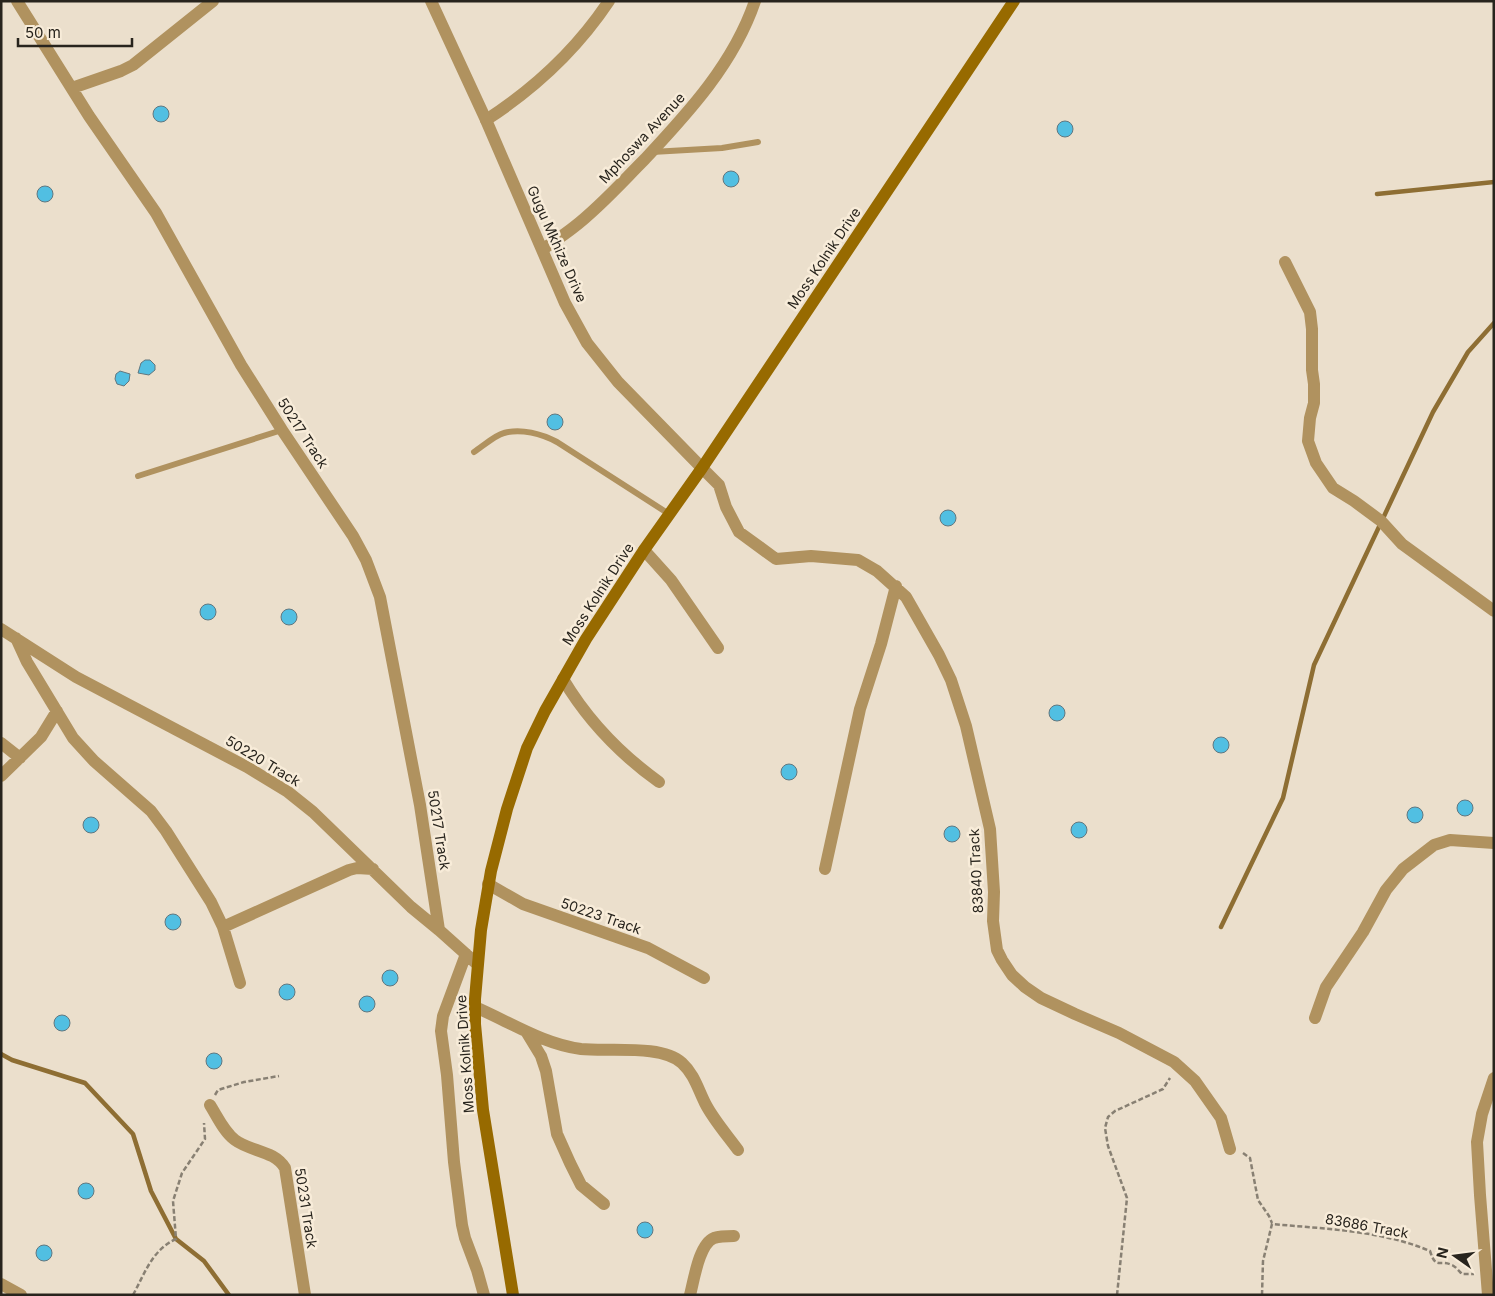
<svg xmlns="http://www.w3.org/2000/svg" width="1495" height="1296" font-family="Inter,sans-serif">
<style>
.lines{fill:none;stroke-linecap:round;stroke-linejoin:round}
.stream{stroke:#8e6e33;stroke-width:4.5}
.building{fill:#51bfe2;stroke:#61777f}
.path{stroke:#888073;stroke-width:2.5;stroke-dasharray:5 2.5;stroke-linecap:butt}
.service{stroke:#b0925f;stroke-width:6}
.minor{stroke:#b0925f;stroke-width:12}
.tertiary{stroke:#b0925f;stroke-width:12}
.secondary{stroke:#976a00;stroke-width:12}
.labels{text-anchor:middle;stroke-width:5;stroke-linejoin:round;paint-order:stroke}
.street-label{font-size:14px;fill:#28241d;stroke:#f8ecd9}
</style>
<rect width="100%" height="100%" fill="#ebdfcc"/>
<g class="lines">
<path class="stream" d="M1377,194L1494,182
M1221,927L1283,798L1314,665L1433,412L1468,352L1494,323
M1,1054L12,1060L85,1083L133,1134L151,1191L176,1239L204,1261L229,1295"/>
</g>
<path class="building" d="M153 114a8 8 0 1 1 16 0a8 8 0 1 1-16 0Z
M1057 129a8 8 0 1 1 16 0a8 8 0 1 1-16 0Z
M723 179a8 8 0 1 1 16 0a8 8 0 1 1-16 0Z
M37 194a8 8 0 1 1 16 0a8 8 0 1 1-16 0Z
M145,360H150L155,365V370L149,375L138,373L141,363Z
M120,371L130,374L129,381L124,386L117,384L115,379L116,374Z
M547 422a8 8 0 1 1 16 0a8 8 0 1 1-16 0Z
M940 518a8 8 0 1 1 16 0a8 8 0 1 1-16 0Z
M200 612a8 8 0 1 1 16 0a8 8 0 1 1-16 0Z
M281 617a8 8 0 1 1 16 0a8 8 0 1 1-16 0Z
M1049 713a8 8 0 1 1 16 0a8 8 0 1 1-16 0Z
M1213 745a8 8 0 1 1 16 0a8 8 0 1 1-16 0Z
M781 772a8 8 0 1 1 16 0a8 8 0 1 1-16 0Z
M1457 808a8 8 0 1 1 16 0a8 8 0 1 1-16 0Z
M1407 815a8 8 0 1 1 16 0a8 8 0 1 1-16 0Z
M83 825a8 8 0 1 1 16 0a8 8 0 1 1-16 0Z
M1071 830a8 8 0 1 1 16 0a8 8 0 1 1-16 0Z
M944 834a8 8 0 1 1 16 0a8 8 0 1 1-16 0Z
M165 922a8 8 0 1 1 16 0a8 8 0 1 1-16 0Z
M382 978a8 8 0 1 1 16 0a8 8 0 1 1-16 0Z
M279 992a8 8 0 1 1 16 0a8 8 0 1 1-16 0Z
M359 1004a8 8 0 1 1 16 0a8 8 0 1 1-16 0Z
M54 1023a8 8 0 1 1 16 0a8 8 0 1 1-16 0Z
M206 1061a8 8 0 1 1 16 0a8 8 0 1 1-16 0Z
M78 1191a8 8 0 1 1 16 0a8 8 0 1 1-16 0Z
M637 1230a8 8 0 1 1 16 0a8 8 0 1 1-16 0Z
M36 1253a8 8 0 1 1 16 0a8 8 0 1 1-16 0Z"/>
<g class="lines">
<path class="path" d="M215,1095L218,1090L244,1082L279,1076
M1243,1153L1250,1158L1258,1200L1269,1216L1272,1223
M133,1295C145,1273 152,1250 176,1239L173,1201L182,1173L205,1139L204,1123
M1117,1295L1127,1198L1108,1146L1105,1128L1108,1117L1115,1111L1163,1089L1170,1078
M1262,1295L1263,1261L1272,1224C1325,1229 1380,1230 1430,1251C1436,1270 1439,1259 1452,1265C1455,1266 1459,1271 1462,1274H1474"/>
<path class="service" d="M652,152L722,148L758,142
M474,452C482,447 495,435 504,433C521,428 542,434 557,442L669,514
M138,476L282,430"/>
<path class="minor" d="M17,1L89,116L156,213L241,365L282,430L353,536L366,560L380,597L420,805L439,930
M72,88L121,71L133,65L213,1
M486,120C534,89 577,49 609,1
M543,249C553,242 564,235 574,227C600,207 622,182 645,159C689,112 734,63 755,1
M1285,262L1310,312L1312,329V370L1314,384V403L1310,418L1308,441L1316,463L1333,488L1354,501L1381,521L1402,544L1494,611
M702,468L719,485L726,507L739,532L776,559L811,556L858,560L877,571L906,597L939,655L951,680L966,726L990,829L994,892L993,921L997,950L1002,960L1012,975L1025,987L1041,998L1075,1014L1119,1033L1174,1062L1195,1081L1221,1118L1230,1149
M644,550L671,580L718,648
M1,629L76,677L247,767L288,792L313,812L411,907L439,930L477,964
M16,638L27,662L73,738L94,761L151,811L166,831L211,902L223,927L240,983
M563,679C588,721 620,754 659,782
M1,743L20,758
M1,776L41,737L57,711
M825,869L860,709L881,644L896,586
M488,884L523,904L648,948L704,978
M223,927L349,870L357,868L373,869
M466,954L443,1016L441,1031L447,1075L454,1162L462,1225L465,1238L477,1270L484,1295
M475,1007C510,1022 543,1044 581,1049C609,1052 661,1044 682,1063C694,1074 698,1089 705,1103C713,1119 727,1135 738,1150
M1315,1018L1326,987L1363,932L1386,890L1403,869L1434,845L1450,840L1494,843
M527,1033L541,1056L546,1071L557,1134L570,1163L581,1185L604,1204
M210,1105C217,1116 224,1132 235,1140C251,1152 274,1150 285,1168L305,1295
M1,1284L21,1295
M690,1295C694,1280 699,1244 714,1238C720,1236 728,1236 734,1236
M1488,1295L1480,1195L1477,1142L1482,1114L1494,1078"/>
<path class="tertiary" d="M431,1L486,120L565,303L587,343L618,382L702,468"/>
<path class="secondary" d="M513,1295L483,1110L475,1024V999L481,930L491,871L507,809L527,748L545,711L586,639L644,550L702,468L1014,1"/>
</g>
<g class="labels">
<g class="street-label">
<text transform="translate(642 138) rotate(-47)" y="5">Mphoswa Avenue</text>
<text transform="translate(557 244) rotate(66)" y="5">Gugu Mkhize Drive</text>
<text transform="translate(824 258) rotate(-56)" y="5">Moss Kolnik Drive</text>
<text transform="translate(303 433) rotate(57)" y="5">50217 Track</text>
<text transform="translate(598 594) rotate(-57)" y="5">Moss Kolnik Drive</text>
<text transform="translate(263 761) rotate(31)" y="5">50220 Track</text>
<text transform="translate(439 830) rotate(81)" y="5">50217 Track</text>
<text transform="translate(976 871) rotate(-93)" y="5">83840 Track</text>
<text transform="translate(601 916) rotate(19)" y="5">50223 Track</text>
<text transform="translate(465 1054) rotate(-94)" y="5">Moss Kolnik Drive</text>
<text transform="translate(306 1208) rotate(81)" y="5">50231 Track</text>
<text transform="translate(1367 1226) rotate(10)" y="5">83686 Track</text>
</g>
</g>
<rect width="1495" height="1296" fill="none" stroke="#28241d" stroke-width="5"/>
<g transform="translate(1455 1256) rotate(284)" stroke="#f8ecd9" stroke-width="4" paint-order="stroke">
<path d="M0-4L9 19L0 12L-9 19Z" fill="#28241d"/>
<text y="-8" font-size="14" font-weight="bold" text-anchor="middle" fill="#28241d">N</text>
</g>
<path d="M18 38v8h114v-8" fill="none" stroke="#28241d" stroke-width="2.5"/>
<text x="25" y="38" font-size="15" fill="#28241d" stroke="#f8ecd9" stroke-width="4" paint-order="stroke">50 m</text>
</svg>
